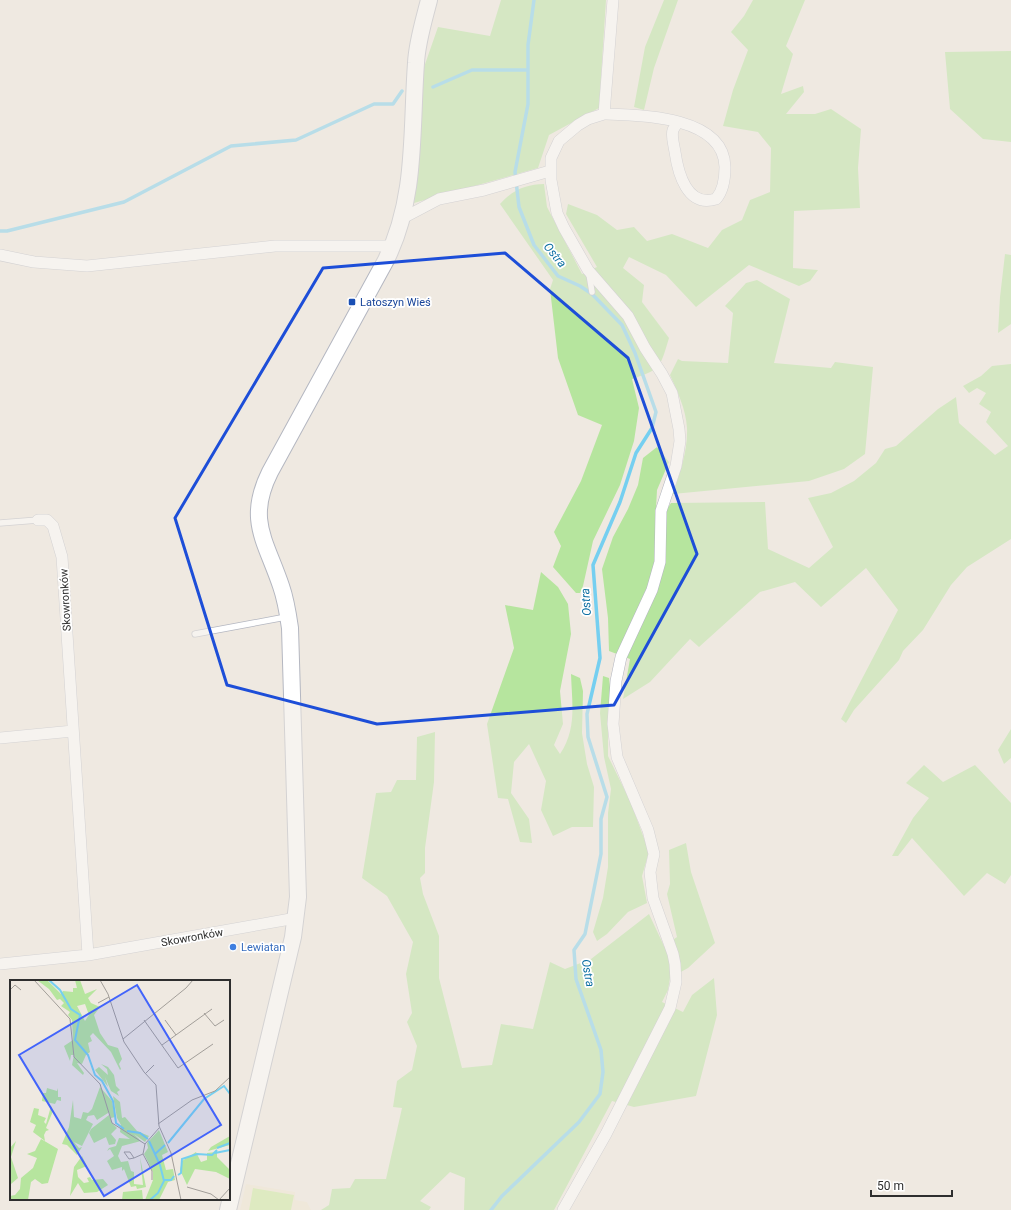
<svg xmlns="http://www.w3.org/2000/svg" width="1011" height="1210" font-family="Roboto,sans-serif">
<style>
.education{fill:#f0e6d1}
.green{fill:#b6e59e}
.pitch{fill:#c9ec9a}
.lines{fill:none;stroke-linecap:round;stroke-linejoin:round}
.stream{stroke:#75cff0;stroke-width:3.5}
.lane-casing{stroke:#b4b7c1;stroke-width:7}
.street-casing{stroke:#b4b7c1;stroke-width:12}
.secondary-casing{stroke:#b4b7c1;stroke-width:18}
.lane{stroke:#fff;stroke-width:5.5}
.street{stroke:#fff;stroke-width:11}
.secondary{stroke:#fff;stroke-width:16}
.marked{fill:none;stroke:#1d4ed8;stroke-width:3;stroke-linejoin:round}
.transit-dot{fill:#1a4fb4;stroke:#fff;stroke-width:1.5}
.shop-dot{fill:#3f7fe0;stroke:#fff;stroke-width:1.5}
.labels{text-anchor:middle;stroke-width:3.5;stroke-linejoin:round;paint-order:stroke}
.transit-label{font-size:11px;fill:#164399;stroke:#fff;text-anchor:start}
.street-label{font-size:11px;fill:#2e2e2e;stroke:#fff}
.shop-label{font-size:11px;fill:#366cbe;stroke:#fff;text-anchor:start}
.water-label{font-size:12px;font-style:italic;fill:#0d6fa3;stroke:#fff}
.inset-river{fill:none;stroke:#75cff0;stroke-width:2}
.inset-road{fill:none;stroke:#a29e99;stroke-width:1}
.view{fill:#4264fb;fill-opacity:0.15;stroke:#4264fb;stroke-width:2}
.inset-edge{fill:none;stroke:#2e2e2e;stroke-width:2}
</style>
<rect width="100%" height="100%" fill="#efe9e1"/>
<path class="education" d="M246,1184L295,1192V1200L307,1202L311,1210H240Z"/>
<path class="green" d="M501,0H606L599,108L549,135L538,168L414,203L423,70L438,27L490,36Z
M664,0H678L654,68L644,110L634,107L645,47Z
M753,0H805L786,46L793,54L781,94L803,86L804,92L786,114H815L831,109L861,129L858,168L860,208L794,211L793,268L818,270L810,281L799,286L749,265L696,307L666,275L629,257L623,268L644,285L642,302L669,338C660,367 662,369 632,379L639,408L634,441L620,485L593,541L583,586L580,593H576L553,567L561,546L554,532L581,481L602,425L578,415L558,358L550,289L553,280L500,204C512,190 527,184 544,184L547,207L582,274L597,267L566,214L568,204L597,215L617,230L634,227L647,241L672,234L708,248L722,230L742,220L750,200L770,192L771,148L758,132L723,126L733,90L748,50L731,32L744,16Z
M1011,51V142L983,139L950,109L945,52Z
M1005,254L1011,255V324L998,333L1000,297Z
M757,280L790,299L774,363L831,368L835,362L873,367L865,454L844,469L809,481L673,494C680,473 688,450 687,428C686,409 677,391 670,375L678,359L682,361L728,363L733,313L725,306L746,283Z
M1011,364V539L967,567L951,585L923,630L903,651L899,660L854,710L846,723L841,719L898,610L866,568L821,607L795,582L760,592L699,647L690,639L650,682L623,699L630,659L609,651L608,618L602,569L613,537L628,509L638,485L643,458L657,447L669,462L657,490L655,526L666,524L667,509L671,503L765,502L768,549L809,568L833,547L808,498L831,493L854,481L876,463L885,449L896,446L938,409L956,397L959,423L995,455L1008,446L986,422L991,412L979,404L986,393L977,388L969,393L963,386L981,376L992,366Z
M541,572L558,587L568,604L571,634L560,691L563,724L554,745L560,754C577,729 572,703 571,674L580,678L583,691L582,733L587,764L594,787L593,827H572L553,836L541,810L546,781L529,744L514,762L511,793L529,819L532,843L520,842L508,799L498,798L487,724L514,648L505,605L533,610Z
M603,676L609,678L611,696L608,715V756L631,803L649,852L642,876L647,903L628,912L607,934L597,941L593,932L603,898L608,867V813L611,789L604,757L600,713Z
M1011,729V758L1004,764L998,750Z
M435,732L434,782L425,848V873L420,878L423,894L439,936V978L462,1068L492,1065L501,1024L533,1029L550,962L565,969L591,959L649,914L664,946L677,937L667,894L670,884L669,850L686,843L691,872L715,943L688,968L670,978L668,990L662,1002L683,1012L692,995L714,978L717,1015L696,1096L634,1107L612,1101L554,1210H464L465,1178L450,1172L420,1201L431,1207L429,1210H321L329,1205L332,1189L350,1188L355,1179H386L402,1108L393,1107L397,1081L412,1070L417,1046L407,1022L412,1013L406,974L413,942L387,896L362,878L376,793L391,792L397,780H416L417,737Z
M924,765L943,782L975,765L1011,803V875L1005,884L987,873L964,896L912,838L898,856H892L913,818L929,798L906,783Z"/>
<path class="pitch" d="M253,1188L294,1195L291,1210H249Z"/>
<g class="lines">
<path class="stream" d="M433,87L472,70H528
M0,231H7L124,202L231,146L296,140L374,104H393L402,91
M491,1210L502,1196L579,1122L600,1094L603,1072L601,1050L576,979L574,950L585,934L601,854V819L607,797L588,737L587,714L600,658L593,565L620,502L636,453L652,428L656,412L635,353L622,325L592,294L580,286L558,276L534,245L519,207L515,172L528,104V45L534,0"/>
<defs>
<path id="lane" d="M589,274L592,292
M0,523L38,520
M195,634L286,617"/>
<path id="street" d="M604,114C641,115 724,116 725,167C725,178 724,190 716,199C687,208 678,173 675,152C674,145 671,136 673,130C674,127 677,124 678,122
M403,218L439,199L484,190L550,171
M0,255L34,262L87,266L275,246H393
M38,520H47L53,526L62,557L88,955
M0,738L73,731
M0,964L88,955L296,918
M563,1210L606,1134L670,1008L676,982L675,964L673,954L653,898L650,872L654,854L648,830L617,757L613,724L616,681L621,657L652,590L660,562L661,511L676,466L680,441L679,429L672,393L662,374L645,348L628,316L588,270L564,228L557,213L551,180V158L559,141L578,125L588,119L604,114L613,0"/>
<path id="secondary" d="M228,1210L293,937L298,897L290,628C288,614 286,600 281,586C266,541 246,520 270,472L386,260C417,198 411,130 416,63C417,42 424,20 429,0"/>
</defs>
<use href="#lane" class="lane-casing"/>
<use href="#street" class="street-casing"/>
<use href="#secondary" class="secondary-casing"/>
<use href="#lane" class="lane"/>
<use href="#street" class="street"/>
<use href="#secondary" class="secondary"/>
</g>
<path d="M0 0H1011V1210H0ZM505,253L628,358L697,554L614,705L377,724L227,685L175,518L323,268Z" fill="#efe9e1" fill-opacity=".55" fill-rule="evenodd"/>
<path class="marked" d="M505,253L628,358L697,554L614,705L377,724L227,685L175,518L323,268Z"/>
<rect class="transit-dot" x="348" y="298" width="8" height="8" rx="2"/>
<circle class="shop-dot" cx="233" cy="947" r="4"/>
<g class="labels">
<g class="transit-label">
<text x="360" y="306">Latoszyn Wieś</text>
</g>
<g class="street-label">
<text transform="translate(65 600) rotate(-93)" y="4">Skowronków</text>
<text transform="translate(192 937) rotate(-10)" y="4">Skowronków</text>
</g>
<g class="shop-label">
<text x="241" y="951">Lewiatan</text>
</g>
<g class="water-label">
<text transform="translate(555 255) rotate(51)" y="4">Ostra</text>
<text transform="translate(586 602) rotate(-94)" y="4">Ostra</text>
<text transform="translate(588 973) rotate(80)" y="4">Ostra</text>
</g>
</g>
<g transform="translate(10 980)">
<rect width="220" height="220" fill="#efe9e1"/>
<path d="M27,0H37L51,14L53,11L63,12V8H67L65,0H70L75,14L87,9L78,18L81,23L90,27L84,35L90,53L98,65L108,68L112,79L109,84L111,89L110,90L101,72L83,53L80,56L82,61L78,63L80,72L76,75L72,84L67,83L74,93L73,95L62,85L64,75H61L60,81L54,66L63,60L62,40L58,35L60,32L51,26L54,23L50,19L47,20L39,9ZM75,24L79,35L75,41L67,26ZM91,84L98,87L104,95L106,106L110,110L107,112L109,116L101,111L95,97L98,107L85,90L89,87L98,95L97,89ZM90,107L102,121L105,137L101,138L98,130V133L87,140L84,135L78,136L76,140L83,144L72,166L64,162L69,168L72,167L67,175L57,165L52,164L59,147L63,120L64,137L71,139L73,132L78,133L82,129ZM37,108L47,111L48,108V117H51V121L47,120L45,124L32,121L33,113H36ZM103,116L110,122L112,138L115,137L127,151L139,156L135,162L124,154L131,161L112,166L108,176L111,182L118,181L121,191L124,192V204L133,205L130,177L136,207L127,209L126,206L121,207L114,189L112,191V187L102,190L97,181L104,176L100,169L97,171L99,168L106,166L109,158L120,159L110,152L111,145L107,138ZM41,126L43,131L36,148L39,150L36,151L34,155L35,161L23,152L26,145L20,142L24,128L29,129L28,135L36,138L34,142L36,144ZM99,135L102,143L107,148L101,154L106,160L105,164L99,165L96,157L84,163L79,153L81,149ZM149,150L158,172L152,175L156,190L163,189L165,200L158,202L149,220H135L143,200V192L134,174L138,168L137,163ZM220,156V165L198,171L201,167ZM31,159L48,169L38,203L32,204L25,199L21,202L18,220H0V216L5,215L10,209L11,198L23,188L27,178L17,174L25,171ZM6,161L1,177L8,198L1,204L0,168ZM186,172L191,182L197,180V173L207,172V177L220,190V199L206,192L185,189L177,205L170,190L172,181ZM72,176L77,186L67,190L68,197L74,203L79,202L77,198L80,197L82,200L93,199L98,205L87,212L74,213L68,203L60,216L64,187ZM132,210L133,220H112L113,212Z" fill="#b6e59e" fill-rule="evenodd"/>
<path class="inset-river" d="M39,0L50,10L61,29L70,35L65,60L78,75L85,95L92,101L103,121L106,143L114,149M117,151L130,153L138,159M139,161L150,185L154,201L148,213L140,220M158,163L194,119L214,106L220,114M207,168L220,163M205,173L220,170M145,174L155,165M168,195L171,193L172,179L187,174L202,175L207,170M153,200H161L164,196"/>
<path class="inset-road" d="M24,0L60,39L64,77L90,104L102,143L135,164L133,174L142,191V200M90,0L98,14L114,62L134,92L146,105L149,146L161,173L171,220M0,10L5,5L11,10M88,23L99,17M194,33L205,46L214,40M134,40L168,88L203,64M155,40L166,55M113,59L176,8L183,0M152,65L202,29M135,94L144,85M148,144L182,120L205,111L220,97M135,164L149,148M124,178L120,172H114L119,179L124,178L133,174M177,207L201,214L209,220L220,208"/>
<path class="view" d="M127,5L211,145L94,216L9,75Z"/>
<rect width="220" height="220" class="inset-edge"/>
</g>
<path d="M871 1190v6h81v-6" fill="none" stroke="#2e2e2e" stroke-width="2"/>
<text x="877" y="1190" font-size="12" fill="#2e2e2e" stroke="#ffffff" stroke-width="3" paint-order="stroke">50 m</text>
</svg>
